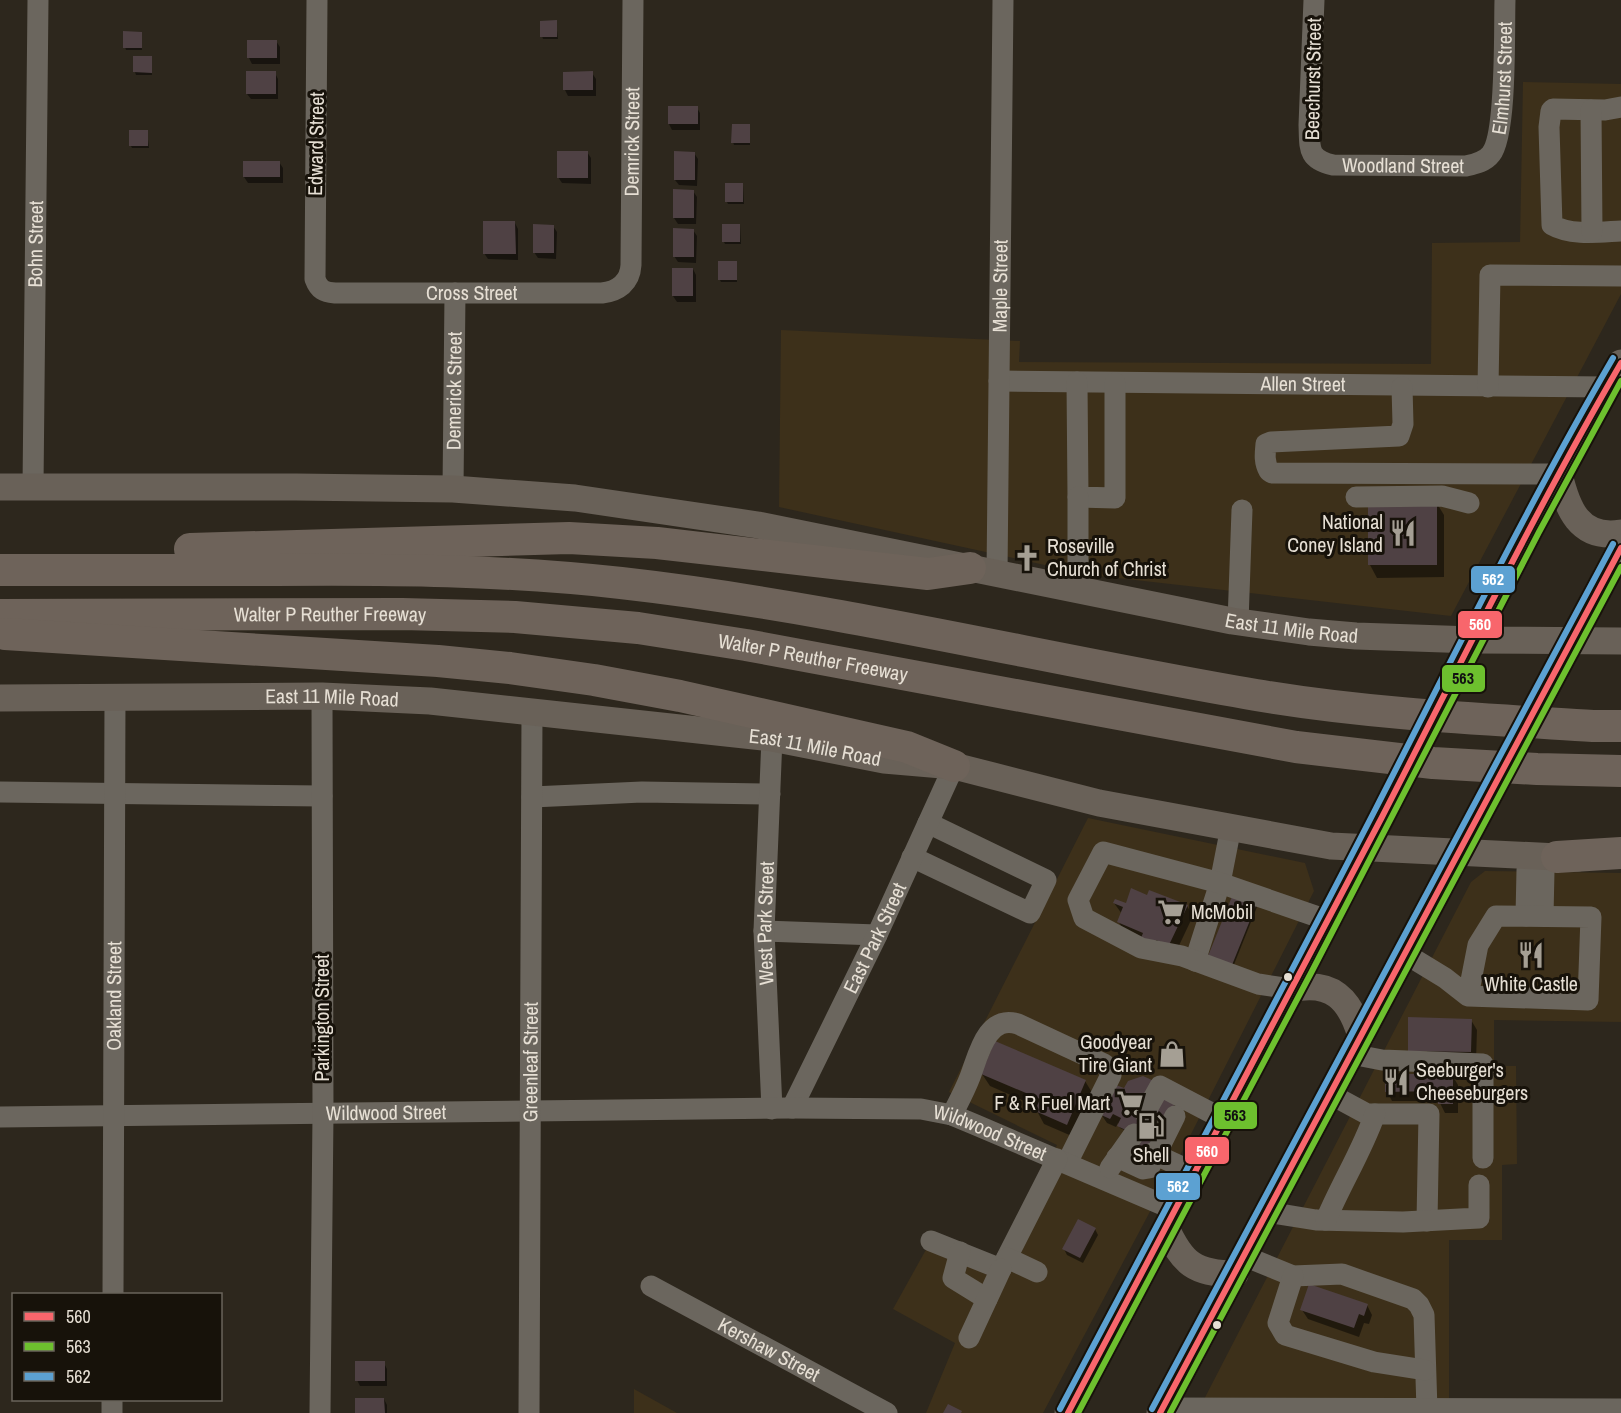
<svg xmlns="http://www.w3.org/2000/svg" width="1621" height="1413" font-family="'Archivo Narrow',sans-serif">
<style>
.built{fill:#3d301a}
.shadow{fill:#0007}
.building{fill:#4f4144}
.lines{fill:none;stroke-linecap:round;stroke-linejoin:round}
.minor-tunnel{stroke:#494338;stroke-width:21;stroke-dasharray:21 10;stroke-linecap:butt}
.minor{stroke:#6b665e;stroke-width:21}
.major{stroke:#696158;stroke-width:27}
.highway{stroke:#6e635a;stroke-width:32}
.bus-1-casing{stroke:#17120a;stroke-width:10}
.bus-2-casing{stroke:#17120a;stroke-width:10}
.bus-3-casing{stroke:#17120a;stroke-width:10}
.bus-1{stroke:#f8666c;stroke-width:6}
.bus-2{stroke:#6dc02e;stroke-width:6}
.bus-3{stroke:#5ca1d2;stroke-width:6}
.bus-dot{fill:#e6dfd4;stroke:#17120a;stroke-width:2}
.labels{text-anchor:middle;stroke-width:6;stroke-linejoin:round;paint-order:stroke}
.street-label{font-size:20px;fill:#e6dfd4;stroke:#17120a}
.poi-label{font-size:20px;fill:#e6dfd4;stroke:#17120a;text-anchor:end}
.line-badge{stroke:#17120a;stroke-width:2}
.badge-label{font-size:16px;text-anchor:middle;font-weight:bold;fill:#fff}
.pale-badge-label{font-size:16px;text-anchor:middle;font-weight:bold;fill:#111}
</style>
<rect width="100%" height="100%" fill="#2d271d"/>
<path class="built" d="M1523,82L1621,84V294L1451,616L1091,575L779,507L781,330L1020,341L1019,362L1431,364L1432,243L1520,242Z
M1088,818L1305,863L1314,891L1188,1140L1043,1413H926L955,1343L893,1309L928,1246L990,1276L1057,1145L949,1092Z
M1485,871L1621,873V1022L1494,1020V1066H1516L1517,1164L1502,1165V1240H1449V1413H1197L1471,882Z
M634,1389L677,1413H634Z"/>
<path class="shadow" d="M556,22L558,39H543L542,36Z
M141,33L142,50H126L125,47Z
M276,41L280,47V64H252L249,58Z
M151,58L152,75H136L135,72Z
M275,73L278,79V99H251L247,94Z
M592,73L596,79V96H568L565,90Z
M697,108L700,113V130H672L669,124Z
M749,126L750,145H734L733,142Z
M147,131L149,148H132L131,146Z
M587,152L591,158V184L562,183L558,177Z
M694,153L698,159L697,186L679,185L675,180Z
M279,162L283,168V183H248L244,177Z
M743,185L744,204H728L727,202Z
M693,191L697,197L696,224H678L674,218Z
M515,223L518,229V260L488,259L484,253Z
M740,225L741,244H725L724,242Z
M553,226L557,232L556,259L538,258L534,252Z
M693,230L697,236L696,263L678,262L674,256Z
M736,263L737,282H721L720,280Z
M693,269L696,275V302H677L673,296Z
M1436,502L1444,515V577L1377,578L1370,565Z
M1234,896L1257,907L1231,972Z
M1148,897L1187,906L1193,916L1175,954L1124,932L1119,922L1122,914L1114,903L1126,905Z
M1471,1020L1477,1030L1476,1061L1415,1060Z
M982,1074L1085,1081L1093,1094L1074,1137L1044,1124L1037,1111L1038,1107L990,1086Z
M1452,1075L1458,1085V1113H1445L1439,1101H1392L1387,1091Z
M1114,1086L1147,1116L1160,1095L1177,1105L1140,1137L1120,1128L1118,1123L1116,1127L1107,1123L1101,1114Z
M1095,1229L1098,1235L1083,1263L1067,1255L1064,1249Z
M1367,1305L1372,1315L1369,1324L1364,1323L1359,1337L1308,1319L1302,1310Z
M384,1363L387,1369V1386H360L357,1380Z
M384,1399L387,1405V1413H357Z"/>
<path class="building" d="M557,20V37H540V21Z
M123,31L142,32V48H123Z
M247,40H277V58H247Z
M133,56H152V73L133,72Z
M246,71H276V94H246Z
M593,71V90H563V72Z
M668,106H698V124H668Z
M732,124H750V143H731Z
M129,130H148V146H129Z
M557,151H588V178H557Z
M674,151L695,152V180H674Z
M243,161H280V177H243Z
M725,183H743V202H725Z
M673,189L694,190V218H673Z
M483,221H515L516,254H483Z
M533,224L554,225V253H533Z
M722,224H740V242H722Z
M673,228L694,229V257H673Z
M718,261H737V280H718Z
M672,268H693V296H672Z
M1437,501V565H1368V502Z
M1131,888L1147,895L1149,890L1188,905L1169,945L1156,940L1155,943L1141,938L1143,933L1117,922L1123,907L1113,903L1115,899L1126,903Z
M1233,894L1257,903L1230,970L1206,961Z
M1408,1017L1472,1019L1471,1052L1408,1051Z
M995,1041L1086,1080L1067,1125L1035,1111L1040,1099L981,1074Z
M1385,1074H1453V1104H1438L1437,1091L1385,1092Z
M1143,1076L1154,1081L1159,1093L1176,1101L1145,1166L1128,1159L1139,1136L1117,1126L1121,1118L1113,1114L1110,1119L1099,1114L1113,1084L1124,1088L1128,1081Z
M1078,1219L1096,1228L1080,1258L1062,1249Z
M1309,1284L1368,1304L1364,1316L1359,1314L1354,1328L1300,1310Z
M355,1361H385V1381H355Z
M355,1398H384L385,1413H355Z
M948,1404L962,1411L961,1413H943Z"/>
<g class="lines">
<path class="minor-tunnel" d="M1140,1124L1161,1134"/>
<g class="minor">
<path id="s1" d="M317,0L315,279C319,290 324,292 335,293H602C618,291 630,283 631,265L633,0"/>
<path id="s2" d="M1314,0L1309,125C1310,148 1307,159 1333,165L1466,166C1475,164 1485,162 1491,154C1507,134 1504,30 1505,0"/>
<path d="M1621,107L1605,110L1553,109L1551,111L1549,127L1552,225C1571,236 1600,232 1621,231"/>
<path d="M1591,110L1592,232"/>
<path id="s3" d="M999,381L1608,387"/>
<path d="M1077,382L1078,497L1115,498V383"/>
<path d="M1402,387L1403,424L1399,436L1271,442L1266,444C1265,454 1264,462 1269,471L1272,473L1559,474"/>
<path d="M1488,387L1490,275L1621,276"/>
<path id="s4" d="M33,487L38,0"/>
<path id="s5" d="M453,489L455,293"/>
<path d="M1078,497V590"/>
<path d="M1356,497L1442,496L1469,503"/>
<path id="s6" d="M997,574L1003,0"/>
<path d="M1238,622L1242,510"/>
<path d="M0,792L322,796"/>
<path d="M532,797L642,792L770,794"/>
<path d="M912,857L1030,913L1046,880L928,823"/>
<path d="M1526,916L1527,870L1537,856L1544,871L1543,916"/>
<path d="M764,931L877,935"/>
<path d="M1404,953L1445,978L1468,996L1588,1000L1591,917L1496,916L1478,945L1468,996"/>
<path d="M1195,961L1220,883L1231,827"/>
<path d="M1291,989L1258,984L1182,956L1141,948L1084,918L1078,900L1103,852L1220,883L1327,920"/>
<path d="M1351,1054L1382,1060L1483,1064V1158"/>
<path d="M1330,1094L1367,1114H1429L1427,1221"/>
<path id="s7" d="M792,1108L877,935L954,766"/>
<path id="s8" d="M772,1109L764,931L772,738"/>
<path d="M1145,1113L1160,1086L1223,1119"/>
<path d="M952,1115C958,1103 965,1090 970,1077C978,1057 986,1014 1018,1024L1104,1064L1108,1068L1111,1075L1067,1163"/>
<path id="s9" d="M0,1117L792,1108L921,1109L952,1115L976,1125L1175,1210"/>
<path d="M1152,1153L1195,1173"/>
<path d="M1117,1157L1143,1169L1149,1168L1175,1116"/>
<path d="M1110,1168L1134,1134"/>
<path d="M1267,1212L1316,1220L1403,1222L1479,1218V1185"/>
<path d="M1326,1220C1341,1184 1362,1151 1375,1114"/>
<path d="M931,1241L1001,1269L1057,1159"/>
<path d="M960,1252L953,1278L987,1299"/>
<path d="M1244,1256L1293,1276L1342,1274L1413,1299L1419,1305L1424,1315L1427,1410"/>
<path d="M1007,1258L1037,1272"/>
<path d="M1293,1276L1278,1323L1285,1335L1374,1362L1425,1370"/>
<path id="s10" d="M651,1286L887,1413"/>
<path id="s11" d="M113,1294L115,697"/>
<path d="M969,1338L1001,1269"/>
<path d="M1163,1408L1621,1409"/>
<path d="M112,1413V1400"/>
<path d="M320,1413L323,1114L322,696"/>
<path id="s12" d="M529,1413L532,712"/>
</g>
<g class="major">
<path d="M1559,474C1567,508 1579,540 1621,533"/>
<path id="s13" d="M0,487H296L453,489L575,498L758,525L1232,621L1309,632L1356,636L1473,640L1621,641"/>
<path id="s14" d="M0,698L322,696L430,701L772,738L884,760L954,766L1099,803L1331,846L1578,858"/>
<path d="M1291,989C1332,980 1350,999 1361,1036"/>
<path d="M1166,1228C1182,1263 1195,1274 1235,1274"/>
<path d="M1068,1413L1303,969L1531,528L1589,418L1621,363"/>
<path d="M1160,1413L1621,548"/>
</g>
<g class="highway">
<path d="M190,549L569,538L657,543L928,574L970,568"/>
<path d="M0,570C91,570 183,570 274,570C390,569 505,570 621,583C834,607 1044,659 1256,695C1368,714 1480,719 1593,726H1621"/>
<path id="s15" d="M0,615L402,614L515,617L638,628L746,645L1296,747L1433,763L1537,769L1621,771"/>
<path d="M5,634L438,661L510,668L594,680L680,696L907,747L954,766"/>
<path d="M1557,857L1621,853"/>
</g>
<defs>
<path id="bus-1" d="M1068,1413C1173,1214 1279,1016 1382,817C1460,665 1535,511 1621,363
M1160,1413L1621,548"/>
<path id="bus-2" d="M1078,1413L1311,973L1539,532L1621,381
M1170,1413L1621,567"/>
<path id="bus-3" d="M1060,1409C1165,1210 1271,1012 1374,812C1452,660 1527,506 1613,358
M1152,1409L1613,544"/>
</defs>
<use href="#bus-1" class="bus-1-casing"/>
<use href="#bus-2" class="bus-2-casing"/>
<use href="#bus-3" class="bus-3-casing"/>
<use href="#bus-1" class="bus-1"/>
<use href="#bus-2" class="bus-2"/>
<use href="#bus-3" class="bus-3"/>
</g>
<defs>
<symbol id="restaurant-bare" viewBox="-9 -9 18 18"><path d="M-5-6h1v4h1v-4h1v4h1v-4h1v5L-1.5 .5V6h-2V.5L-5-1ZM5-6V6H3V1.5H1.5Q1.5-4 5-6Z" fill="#a59f94" stroke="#17120a" stroke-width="2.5" paint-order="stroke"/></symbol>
<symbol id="church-bare" viewBox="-9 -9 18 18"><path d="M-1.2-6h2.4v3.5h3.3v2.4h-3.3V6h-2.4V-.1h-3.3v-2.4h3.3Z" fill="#a59f94" stroke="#17120a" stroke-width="2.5" paint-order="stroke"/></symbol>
<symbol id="supermarket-bare" viewBox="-9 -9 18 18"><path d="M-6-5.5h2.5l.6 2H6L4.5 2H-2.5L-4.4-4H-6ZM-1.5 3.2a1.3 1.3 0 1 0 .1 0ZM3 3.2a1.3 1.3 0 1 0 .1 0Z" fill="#a59f94" stroke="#17120a" stroke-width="2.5" paint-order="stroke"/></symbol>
<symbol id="shop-bare" viewBox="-9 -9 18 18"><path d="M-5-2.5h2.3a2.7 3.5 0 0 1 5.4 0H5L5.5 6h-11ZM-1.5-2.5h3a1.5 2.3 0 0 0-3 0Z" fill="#a59f94" stroke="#17120a" stroke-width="2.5" paint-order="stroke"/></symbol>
<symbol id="fuel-bare" viewBox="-9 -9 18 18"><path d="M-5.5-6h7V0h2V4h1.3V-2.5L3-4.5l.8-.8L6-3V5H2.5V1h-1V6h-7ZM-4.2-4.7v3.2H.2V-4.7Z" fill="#a59f94" stroke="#17120a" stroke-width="2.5" paint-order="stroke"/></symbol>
</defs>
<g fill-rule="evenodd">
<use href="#restaurant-bare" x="1384" y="514" width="38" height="38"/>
<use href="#church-bare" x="1008" y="539" width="38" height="38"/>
<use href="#supermarket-bare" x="1152" y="893" width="38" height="38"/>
<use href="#restaurant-bare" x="1512" y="936" width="38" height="38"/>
<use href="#shop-bare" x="1153" y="1035" width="38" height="38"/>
<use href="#restaurant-bare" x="1377" y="1063" width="38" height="38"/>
<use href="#supermarket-bare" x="1111" y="1084" width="38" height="38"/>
<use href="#fuel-bare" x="1132" y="1107" width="38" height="38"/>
</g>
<g class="bus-dot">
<circle cx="1288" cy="977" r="5"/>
<circle cx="1217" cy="1325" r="5"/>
</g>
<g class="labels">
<g class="street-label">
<text dy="7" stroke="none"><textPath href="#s2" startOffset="417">Elmhurst Street</textPath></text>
<text transform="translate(1313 79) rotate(-89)" y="7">Beechurst Street</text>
<text dy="7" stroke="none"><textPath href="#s1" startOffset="740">Demrick Street</textPath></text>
<text transform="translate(316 144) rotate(-89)" y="7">Edward Street</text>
<text dy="7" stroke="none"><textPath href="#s2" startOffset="248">Woodland Street</textPath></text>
<text dy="7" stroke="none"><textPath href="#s4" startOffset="243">Bohn Street</textPath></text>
<text dy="7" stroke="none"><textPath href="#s6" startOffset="288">Maple Street</textPath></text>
<text dy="7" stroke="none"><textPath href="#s1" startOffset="442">Cross Street</textPath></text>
<text dy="7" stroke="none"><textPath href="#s3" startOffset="304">Allen Street</textPath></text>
<text dy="7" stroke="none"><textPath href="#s5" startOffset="98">Demerick Street</textPath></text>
<text dy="7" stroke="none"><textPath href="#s15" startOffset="330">Walter P Reuther Freeway</textPath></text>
<text dy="7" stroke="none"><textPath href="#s13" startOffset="1304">East 11 Mile Road</textPath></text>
<text dy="7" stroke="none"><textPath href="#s15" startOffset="816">Walter P Reuther Freeway</textPath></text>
<text dy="7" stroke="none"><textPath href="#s14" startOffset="332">East 11 Mile Road</textPath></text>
<text dy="7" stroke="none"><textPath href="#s14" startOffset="818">East 11 Mile Road</textPath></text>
<text dy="7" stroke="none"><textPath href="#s8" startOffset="186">West Park Street</textPath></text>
<text dy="7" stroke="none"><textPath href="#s7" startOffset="189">East Park Street</textPath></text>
<text dy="7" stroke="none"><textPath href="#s11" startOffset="298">Oakland Street</textPath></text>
<text transform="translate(322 1018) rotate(-90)" y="7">Parkington Street</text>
<text dy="7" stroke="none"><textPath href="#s12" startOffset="351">Greenleaf Street</textPath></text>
<text dy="7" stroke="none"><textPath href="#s9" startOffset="386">Wildwood Street</textPath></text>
<text dy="7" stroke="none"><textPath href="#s9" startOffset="994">Wildwood Street</textPath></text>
<text dy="7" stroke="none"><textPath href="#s10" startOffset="134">Kershaw Street</textPath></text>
</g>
<g class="poi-label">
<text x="1383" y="529">National<tspan x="1383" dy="23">Coney Island</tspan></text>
<text x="1047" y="553" text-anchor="start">Roseville<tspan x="1047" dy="23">Church of Christ</tspan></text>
<text x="1191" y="919" text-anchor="start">McMobil</text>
<text x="1531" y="991" text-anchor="middle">White Castle</text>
<text x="1152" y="1049">Goodyear<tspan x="1152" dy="23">Tire Giant</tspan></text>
<text x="1416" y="1077" text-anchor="start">Seeburger's<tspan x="1416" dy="23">Cheeseburgers</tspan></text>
<text x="1110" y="1110">F &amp; R Fuel Mart</text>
<text x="1151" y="1162" text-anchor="middle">Shell</text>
</g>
</g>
<g class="line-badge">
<rect x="1470" y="565" width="46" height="29" rx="6" fill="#5ca1d2"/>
<rect x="1457" y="610" width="46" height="29" rx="6" fill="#f8666c"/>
<rect x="1441" y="664" width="45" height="29" rx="6" fill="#6dc02e"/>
<rect x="1213" y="1101" width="45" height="29" rx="6" fill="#6dc02e"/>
<rect x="1184" y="1136" width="46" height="29" rx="6" fill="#f8666c"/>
<rect x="1155" y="1172" width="46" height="29" rx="6" fill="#5ca1d2"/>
</g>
<g class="badge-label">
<text x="1493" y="585">562</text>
<text x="1480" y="630">560</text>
<text x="1207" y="1157">560</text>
<text x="1178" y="1192">562</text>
</g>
<g class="pale-badge-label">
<text x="1463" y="684">563</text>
<text x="1235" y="1121">563</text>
</g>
<rect x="12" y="1293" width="210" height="108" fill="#17120a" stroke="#6a645b" stroke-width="1.5"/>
<rect x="24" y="1312" width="30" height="9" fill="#f8666c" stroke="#6a645b" stroke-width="1.5"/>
<text x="66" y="1323" font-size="18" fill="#e6dfd4">560</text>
<rect x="24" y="1342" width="30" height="9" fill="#6dc02e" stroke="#6a645b" stroke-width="1.5"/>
<text x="66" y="1353" font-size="18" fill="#e6dfd4">563</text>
<rect x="24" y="1372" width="30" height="9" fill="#5ca1d2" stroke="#6a645b" stroke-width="1.5"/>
<text x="66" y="1383" font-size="18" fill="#e6dfd4">562</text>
</svg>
